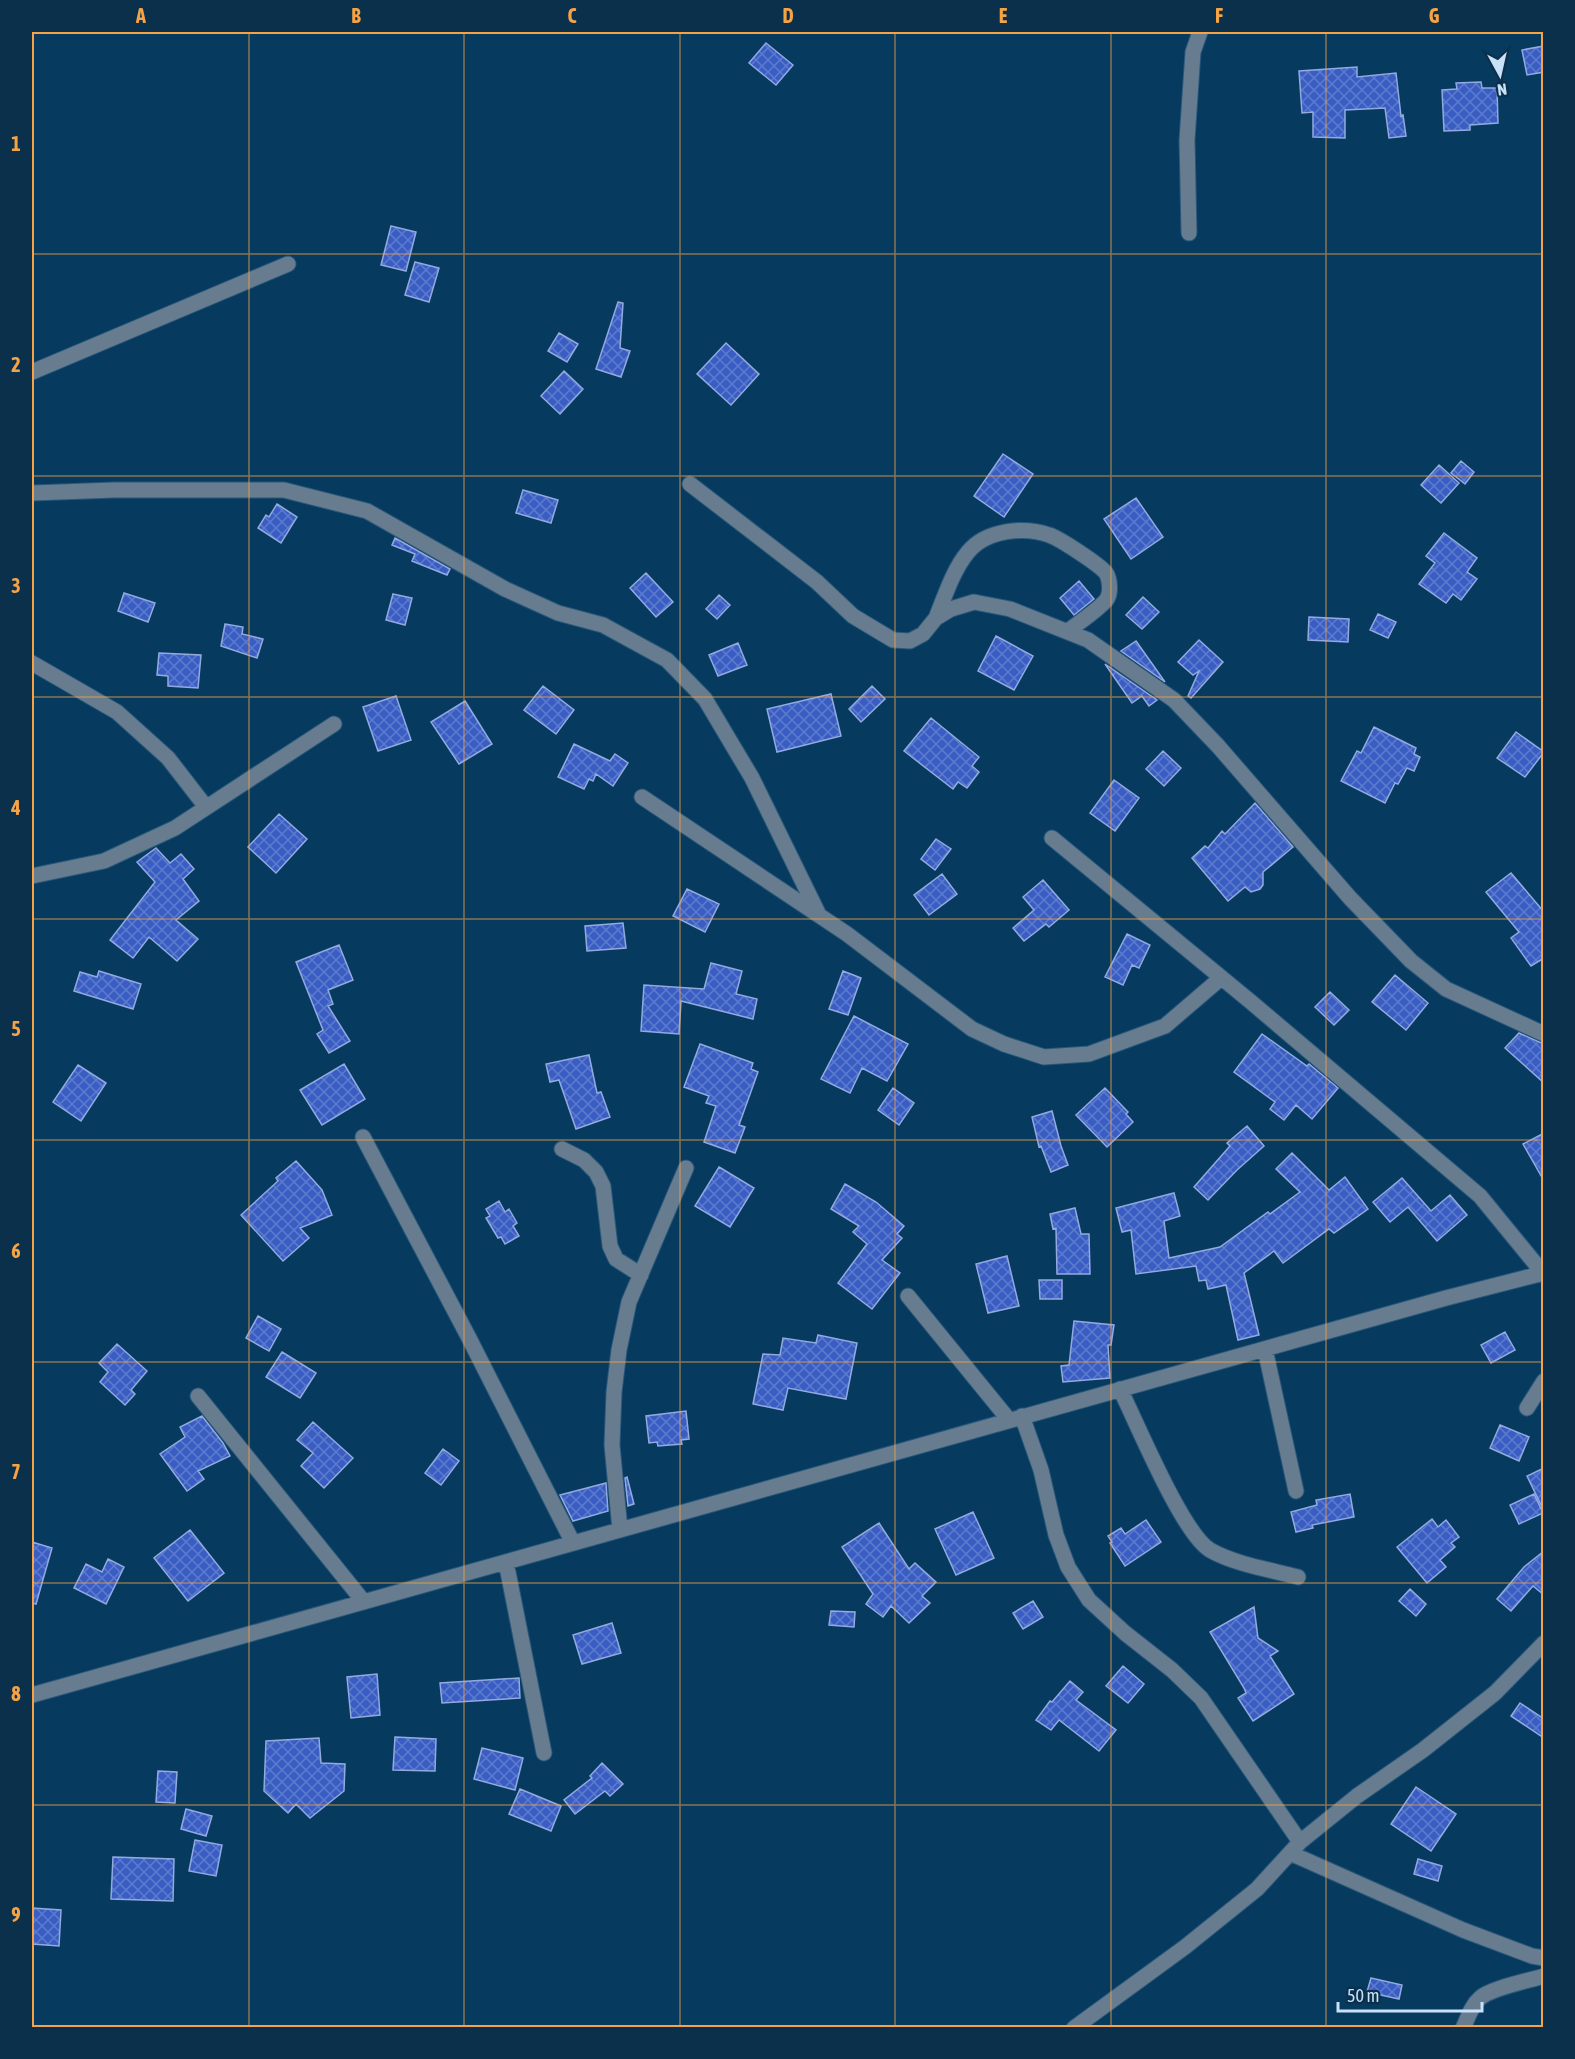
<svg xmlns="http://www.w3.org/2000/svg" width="1575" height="2059" font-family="'Asap Condensed',sans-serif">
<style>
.building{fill:url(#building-cross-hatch);stroke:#93aae0;stroke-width:1.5}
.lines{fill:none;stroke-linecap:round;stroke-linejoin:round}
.minor-casing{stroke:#29587b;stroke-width:17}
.minor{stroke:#687c8f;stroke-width:15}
.grid{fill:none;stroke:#f5a345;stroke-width:1.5;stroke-opacity:0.55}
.neatline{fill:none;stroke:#f5a345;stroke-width:2}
.grid-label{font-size:20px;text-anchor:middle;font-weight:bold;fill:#f5a345}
</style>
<defs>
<pattern id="building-cross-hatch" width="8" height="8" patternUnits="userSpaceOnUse" patternTransform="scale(1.5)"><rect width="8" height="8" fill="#395dc2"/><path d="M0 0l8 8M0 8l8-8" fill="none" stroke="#5d7cce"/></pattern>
</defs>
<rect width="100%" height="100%" fill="#063a5f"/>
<path class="building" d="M766,43L793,65L776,85L749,63Z
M1544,46V72L1527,75L1522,50Z
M1357,67V77L1396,73L1401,116L1403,115L1406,136L1389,138L1385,108L1345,110V138L1313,137V112L1302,113L1299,71Z
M1481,82L1482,88H1497L1498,123L1470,125V130L1444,131L1442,90L1457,89L1456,83Z
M391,226L416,232L406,271L381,265Z
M415,262L439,268L429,302L405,295Z
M618,302L623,303L620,348L630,351L621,377L596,369Z
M559,333L578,344L567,362L548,351Z
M726,343L759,374L731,405L697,374Z
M564,371L583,389L560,414L541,396Z
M1003,454L1033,474L1004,517L974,496Z
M1461,461L1474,472L1465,484L1451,473Z
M1439,465L1459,483L1441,503L1421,485Z
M523,490L558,500L551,523L516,513Z
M1136,498L1163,537L1131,559L1104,519Z
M277,504L297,517L281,543L258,528L266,515L269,517Z
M1444,533L1477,558L1467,572L1477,579L1461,600L1453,594L1446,603L1419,584L1435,563L1426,556Z
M395,538L450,569L447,575L412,561L415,554L392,545Z
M646,573L673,602L656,617L630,588Z
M1079,581L1094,599L1074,615L1060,598Z
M124,593L155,603L148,622L118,611Z
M393,594L412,598L405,625L386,620Z
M719,595L730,605L717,619L706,609Z
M1143,597L1159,612L1142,629L1126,615Z
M1378,614L1396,622L1388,638L1370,630Z
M1309,617L1349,619L1348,642L1308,640Z
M225,624L243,627L242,634L263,639L257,658L221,646Z
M996,636L1033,656L1014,690L978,671Z
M1199,640L1223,662L1191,698L1188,696L1199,671L1193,675L1178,662Z
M1136,641L1165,682L1121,651Z
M738,643L747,665L718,676L709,655Z
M159,653L201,655L198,688L168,686V676L157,675Z
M1105,664L1157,700L1149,706L1142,696L1132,703Z
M543,686L574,710L556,734L524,710Z
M872,686L885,699L861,722L849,709Z
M831,694L841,736L777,752L767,709Z
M396,696L411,740L378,751L363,707Z
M465,701L492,744L459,764L431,722Z
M931,718L979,757L972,766L979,772L967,788L958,782L953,789L904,751Z
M1374,727L1416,748L1414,754L1420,757L1414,771L1407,768L1398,784L1395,783L1385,803L1341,781L1357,751L1361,753Z
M1516,732L1544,752L1525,777L1497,758Z
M574,744L610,761L615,754L628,763L613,786L596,774L593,781L589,779L584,789L558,777Z
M1163,751L1181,768L1164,786L1146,769Z
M1114,780L1139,798L1115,831L1090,813Z
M1255,803L1293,847L1263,872V885L1260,889L1251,892L1245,887L1228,901L1192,858L1205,846L1208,848L1222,831L1225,834Z
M279,814L307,839L276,873L248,847Z
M936,839L951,849L935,870L921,859Z
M156,848L170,863L181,854L194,869L183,879L199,901L176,920L198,939L177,961L149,937L133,958L110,940L155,882L137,862Z
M1511,873L1544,912V958L1531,966L1511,938L1519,932L1486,892Z
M942,874L957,894L929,915L914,895Z
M1043,880L1069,910L1049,927L1046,924L1024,941L1013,928L1034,910L1023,897Z
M687,889L719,904L705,932L673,916Z
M623,923L626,948L587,951L585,926Z
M1127,934L1150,945L1139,968L1132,965L1123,985L1105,977Z
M339,945L353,980L328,990L333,1004L328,1006L350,1041L329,1053L317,1034L323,1030L296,962Z
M711,963L742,971L736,994L757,999L753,1019L681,1001L679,1034L641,1031L644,985L704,989Z
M99,971L141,984L133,1009L74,991L80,972L97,977Z
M843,971L861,978L848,1015L829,1009Z
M1395,975L1428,1003L1406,1030L1372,1002Z
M1330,992L1349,1010L1334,1025L1315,1007Z
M854,1016L908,1044L887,1081L862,1068L850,1093L821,1079Z
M1519,1033L1544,1044V1083L1505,1048Z
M1262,1034L1307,1066L1309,1064L1338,1088L1312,1119L1296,1105L1284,1120L1270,1109L1275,1102L1234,1072Z
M700,1044L753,1063L751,1069L758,1072L739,1125L745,1127L735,1153L704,1142L716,1106L706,1103L709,1096L684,1087Z
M589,1055L597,1093L601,1092L610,1117L576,1129L559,1080L550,1082L546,1064Z
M344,1064L365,1099L322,1125L300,1090Z
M78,1065L106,1083L81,1121L53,1102Z
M893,1088L914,1103L899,1125L878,1110Z
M1105,1088L1128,1112L1126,1114L1133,1122L1107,1147L1076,1115Z
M1052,1111L1061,1146L1068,1165L1051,1172L1041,1146L1039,1147L1032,1117Z
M1247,1126L1264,1146L1237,1170L1208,1200L1194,1187L1230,1146L1227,1143Z
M1544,1133V1181L1523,1144Z
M1292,1153L1329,1190L1345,1177L1368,1209L1334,1233L1329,1229L1283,1263L1274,1251L1244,1273L1259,1335L1238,1340L1226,1285L1208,1289L1206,1280L1199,1281L1196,1266L1136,1274L1131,1230L1122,1232L1116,1208L1174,1193L1180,1216L1164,1221L1169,1258L1220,1247L1268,1212L1270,1214L1300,1192L1276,1169Z
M296,1161L322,1190L332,1215L300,1228L309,1238L283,1261L241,1215L278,1181L276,1178Z
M719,1167L754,1188L730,1227L695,1206Z
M1402,1178L1431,1211L1450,1195L1467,1215L1437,1241L1408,1207L1390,1222L1373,1202Z
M845,1184L876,1202L904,1226L897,1234L902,1238L882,1260L900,1273L872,1309L838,1283L867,1244L853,1232L859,1226L831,1209Z
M499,1201L505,1212L509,1209L517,1223L513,1226L519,1236L505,1244L501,1237L498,1238L486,1218L490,1216L486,1209Z
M1075,1208L1081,1234H1089L1090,1274H1057L1056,1228L1053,1229L1050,1214Z
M1007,1256L1019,1306L988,1313L976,1264Z
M1039,1280H1062V1299H1040Z
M258,1316L281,1329L269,1351L246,1338Z
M1074,1321L1114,1325L1111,1345H1108L1110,1378L1063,1382L1061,1366L1069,1365Z
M1505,1332L1515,1350L1491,1363L1481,1345Z
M818,1335L857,1343L846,1399L788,1388L783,1410L753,1404L763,1354L780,1355L783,1338L816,1343Z
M117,1344L147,1371L131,1390L135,1394L125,1405L100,1382L108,1372L99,1363Z
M282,1352L316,1373L300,1398L266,1377Z
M686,1411L689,1439L681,1440L682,1444L658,1446L657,1442L649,1443L646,1416Z
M202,1416L223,1443L230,1456L198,1471L204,1479L187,1491L160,1454L185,1437L180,1427Z
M313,1422L353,1458L324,1488L301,1466L313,1453L297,1440Z
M1500,1425L1529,1437L1519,1461L1490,1448Z
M443,1449L459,1461L441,1485L425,1473Z
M1544,1468V1511L1527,1476Z
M627,1477L634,1504L628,1506L625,1478Z
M606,1483L608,1511L573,1521L560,1495Z
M1350,1494L1354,1517L1312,1525L1313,1528L1296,1532L1291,1512L1317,1505L1316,1500Z
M1534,1494L1543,1513L1519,1524L1510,1505Z
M973,1512L994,1558L956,1575L935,1529Z
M1432,1519L1438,1527L1446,1520L1459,1537L1451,1543L1455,1547L1440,1560L1446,1567L1427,1583L1397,1547Z
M1146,1520L1161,1542L1125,1566L1110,1543L1112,1542L1108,1536L1121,1528L1125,1534Z
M879,1523L909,1569L915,1563L936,1582L922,1596L930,1603L909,1623L891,1606L883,1617L866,1604L873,1594L842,1547Z
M190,1530L224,1573L188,1601L154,1558Z
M32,1542L52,1548L36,1604L32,1603Z
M1544,1551V1595L1533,1586L1511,1611L1497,1599L1524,1567Z
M108,1559L124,1567L106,1604L74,1588L86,1564L102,1572Z
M1410,1589L1426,1604L1416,1616L1399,1601Z
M1033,1601L1043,1617L1023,1629L1013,1613Z
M1254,1607L1258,1638L1278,1651L1270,1656L1294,1694L1253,1721L1238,1698L1246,1693L1244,1688L1210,1632Z
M831,1611L855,1612L854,1627L829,1625Z
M612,1623L621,1653L582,1664L573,1635Z
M1123,1666L1144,1684L1128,1703L1106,1686Z
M377,1674L380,1715L351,1718L347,1677Z
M519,1678L520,1698L442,1703L440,1683Z
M1070,1681L1083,1692L1076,1700L1116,1730L1099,1751L1059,1720L1051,1730L1036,1720L1050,1701L1052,1702Z
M1520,1703L1544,1719V1738L1511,1716Z
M395,1737L436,1739L435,1771L393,1770Z
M319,1738L321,1763L345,1764L344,1791L310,1818L296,1804L288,1813L264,1791L266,1741Z
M482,1748L523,1758L515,1790L474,1779Z
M602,1763L623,1784L610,1796L605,1791L575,1814L564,1800L592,1778L590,1776Z
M158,1771L177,1772L175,1803L156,1802Z
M1416,1787L1456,1814L1431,1851L1391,1824Z
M520,1789L561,1806L551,1831L509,1814Z
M186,1809L212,1816L206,1836L181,1829Z
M195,1840L222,1845L216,1876L189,1871Z
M113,1857L174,1859L173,1901L111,1899Z
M1418,1859L1442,1866L1438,1881L1414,1874Z
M32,1908L61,1910L59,1946L32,1944Z
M1371,1978L1402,1985L1399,1999L1367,1992Z"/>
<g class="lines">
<defs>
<path id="minor" d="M1189,233L1187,140L1193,52L1200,32
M32,372L288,264
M690,484L817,582L853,616L893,640L910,641L923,634L936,618L951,609L974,602L1010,609L1088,640L1174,700L1218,746L1350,898L1411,961L1446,989L1544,1034
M32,493L114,490H284L367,511L505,589L558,613L603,625L667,660L705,699L752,778L819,915
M936,618C945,596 953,570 968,552C986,530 1024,526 1049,535C1059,538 1100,565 1106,573C1110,579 1111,593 1107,599C1102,607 1077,624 1068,631
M32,663L117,712L168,758L206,807
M642,797L847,934L972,1029L1004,1044L1044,1057L1089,1054L1165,1026L1221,978
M1052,838L1251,1002L1480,1196L1543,1273
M32,876L104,861L175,828L334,724
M363,1137L469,1338L573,1543
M562,1149L584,1160L596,1172L603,1186L610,1246L616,1259L641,1275
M908,1296L1009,1420
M1265,1349L1296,1491
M1120,1389C1137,1423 1182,1533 1210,1550C1234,1564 1271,1570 1298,1577
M198,1396L364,1602
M1527,1408L1544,1381
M1022,1416L1041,1470L1056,1535L1068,1567L1089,1600L1125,1633L1172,1670L1201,1698L1300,1842L1257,1889L1185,1947L1074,2028
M620,1530L612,1445L614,1392L619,1350L629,1302L686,1168
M506,1562L544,1753
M32,1695L1446,1298L1544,1273
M1300,1842L1357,1796L1423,1750L1495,1693L1544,1643
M1290,1853L1463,1930L1532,1956L1544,1958
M1463,2028C1468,2018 1471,2006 1480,1998C1491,1988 1528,1981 1544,1976"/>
</defs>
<use href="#minor" class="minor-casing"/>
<use href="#minor" class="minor"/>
</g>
<path class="grid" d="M249,32V2028M464,32V2028M680,32V2028M895,32V2028M1111,32V2028M1326,32V2028M32,254H1544M32,476H1544M32,697H1544M32,919H1544M32,1140H1544M32,1362H1544M32,1583H1544M32,1805H1544"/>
<rect width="1575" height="2059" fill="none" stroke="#0b304c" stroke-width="66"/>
<g transform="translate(1500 75) rotate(172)" stroke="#0b304c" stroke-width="4.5" paint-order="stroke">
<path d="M0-4.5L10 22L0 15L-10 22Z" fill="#c8e1f8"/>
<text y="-9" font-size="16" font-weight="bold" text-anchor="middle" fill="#c8e1f8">N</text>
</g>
<path d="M1338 2002v9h144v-9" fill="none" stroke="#c8e1f8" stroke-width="3"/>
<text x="1347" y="2002" font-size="18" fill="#c8e1f8" stroke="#0b304c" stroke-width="4.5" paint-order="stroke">50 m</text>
<rect x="33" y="33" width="1509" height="1993" class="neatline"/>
<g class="grid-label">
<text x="141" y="23">A</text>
<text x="356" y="23">B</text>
<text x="572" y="23">C</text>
<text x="788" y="23">D</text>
<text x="1003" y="23">E</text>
<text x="1219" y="23">F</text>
<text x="1434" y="23">G</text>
<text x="16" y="151">1</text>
<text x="16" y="372">2</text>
<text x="16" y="593">3</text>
<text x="16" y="815">4</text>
<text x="16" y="1036">5</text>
<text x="16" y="1258">6</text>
<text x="16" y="1479">7</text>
<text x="16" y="1701">8</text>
<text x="16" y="1922">9</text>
</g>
</svg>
